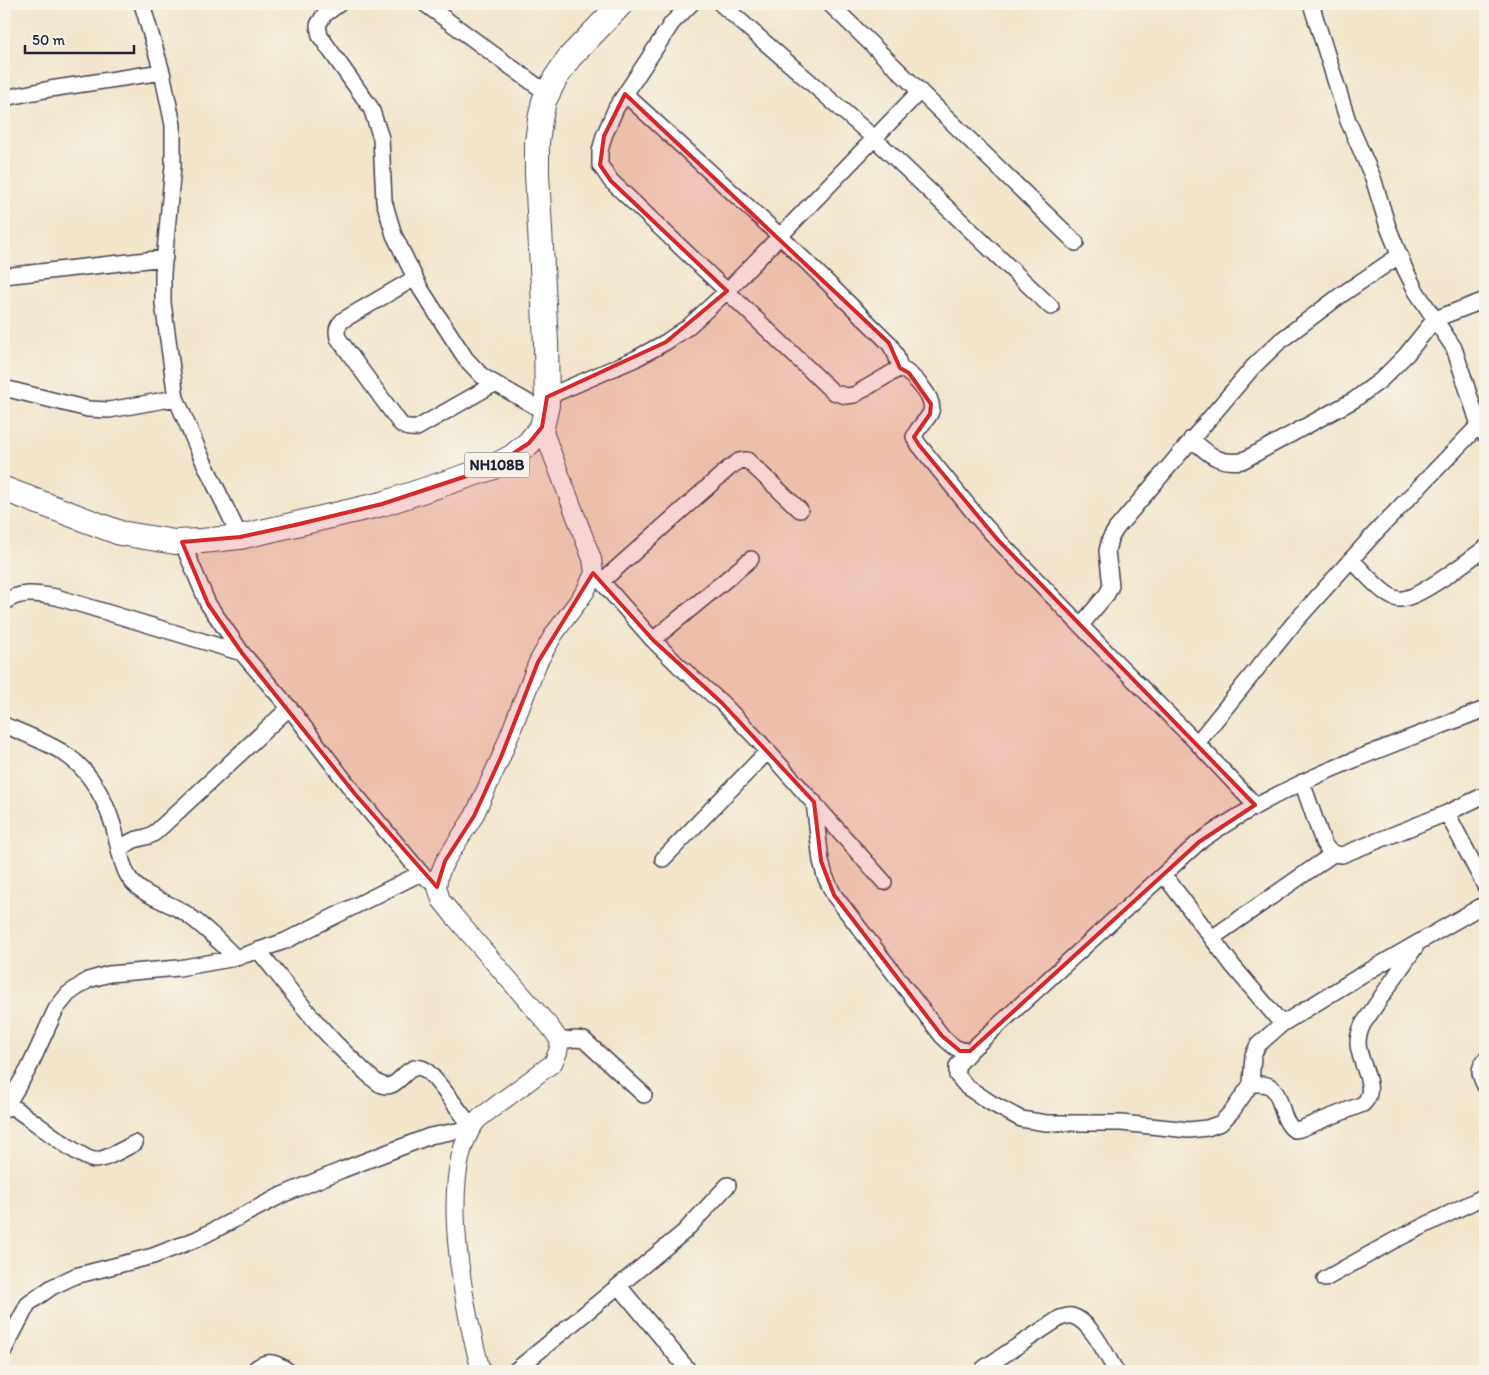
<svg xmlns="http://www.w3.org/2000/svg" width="1489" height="1375" font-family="Itim,sans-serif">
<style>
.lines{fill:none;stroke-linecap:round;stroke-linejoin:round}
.minor-casing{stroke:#413f51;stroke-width:18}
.tertiary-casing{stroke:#413f51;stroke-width:20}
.trunk-casing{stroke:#413f51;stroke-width:26}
.minor{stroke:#fff;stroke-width:15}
.tertiary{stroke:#fff;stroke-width:18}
.trunk{stroke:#fff;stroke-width:24}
.marked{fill:#d62828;fill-opacity:0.2;stroke:#d62828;stroke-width:4;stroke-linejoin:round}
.labels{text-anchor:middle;stroke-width:5;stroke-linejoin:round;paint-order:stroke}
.shield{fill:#f7f3e8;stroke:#62616f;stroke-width:1}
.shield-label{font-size:15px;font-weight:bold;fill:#22223b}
</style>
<rect width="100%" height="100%" fill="#f7f3e8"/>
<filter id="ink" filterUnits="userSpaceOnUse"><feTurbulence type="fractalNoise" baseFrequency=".02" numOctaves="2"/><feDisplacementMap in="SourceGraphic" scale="10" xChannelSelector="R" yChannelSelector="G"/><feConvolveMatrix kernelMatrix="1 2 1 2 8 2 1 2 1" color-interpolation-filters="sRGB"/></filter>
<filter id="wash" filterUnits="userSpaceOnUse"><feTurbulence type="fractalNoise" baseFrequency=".0096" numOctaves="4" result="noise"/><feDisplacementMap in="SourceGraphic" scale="20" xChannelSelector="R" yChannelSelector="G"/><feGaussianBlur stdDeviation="1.12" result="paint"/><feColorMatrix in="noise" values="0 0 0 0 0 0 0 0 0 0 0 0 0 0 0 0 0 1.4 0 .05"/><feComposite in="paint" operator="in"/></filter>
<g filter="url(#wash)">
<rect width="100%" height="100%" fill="#f2e5cb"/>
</g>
<g filter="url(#ink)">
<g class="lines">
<defs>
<path id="minor" d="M142,4L162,72L173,125V166L163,273V303L176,398L200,454L240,537
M339,4L324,15L318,25L320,36L371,108L381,138L384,201L394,235L420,288L466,359L482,376L545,412
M425,4L548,94
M691,4L672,23L616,108L604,136L600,151V165L611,181L833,392L846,396L854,395L900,368C912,374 938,399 930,414C925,423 918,426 914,437L919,445L978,518L997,539L1112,658L1197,743L1255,805
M721,4L874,138L1051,307
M830,4L1076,243
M1311,4L1348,121L1373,178L1388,227L1405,269L1416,291L1454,348L1479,425L1485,435
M625,94L780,236L889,343L896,355L900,368
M4,98L50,89L162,72
M4,276L165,258
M415,278L343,320C337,326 336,330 338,338L399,422C404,428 409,429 417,428L494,384
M4,388L88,409L109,410L176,398
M547,397L635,359L666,342L688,327L727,291L920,91
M1191,439C1210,454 1216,464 1242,461L1354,400L1381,380L1406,355L1435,319L1485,300
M182,542L208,604L242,653L292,711L355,794L421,873
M1351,559C1362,570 1384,597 1398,599C1415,602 1470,559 1485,548
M594,573L653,640L679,666L722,703L755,737L884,882
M601,582L729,468L739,461L747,460L800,510
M4,603C19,590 39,594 56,597L242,653
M1081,625L1107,594L1111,586L1107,551L1110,539L1116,529L1253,367L1280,341L1341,295L1400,255
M653,640L751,559
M4,725C23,733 44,741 62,752C87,767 103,795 112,822C118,839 119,860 128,876C140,896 167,901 185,913C204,926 220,942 236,958
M1197,743L1294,623L1374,534L1479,425
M1302,782L1323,842C1328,851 1332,854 1342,855L1447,813L1485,795
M814,802L821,861L825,876L834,895L942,1036C951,1045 957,1051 970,1051L1199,842C1285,780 1388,747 1485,709
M1447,813L1485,886
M119,850C125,846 131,840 138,839C147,836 149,838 157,831L289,708
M663,859L768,751
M1164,875L1233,966L1282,1024L1360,976L1485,904
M1212,938L1333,854
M560,1041L576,1039L584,1040L644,1095
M970,1051L957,1066V1075L967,1087L991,1103L1021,1119L1046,1123H1121L1189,1130L1207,1128L1221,1123L1233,1110L1251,1084L1253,1055L1258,1045L1282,1024
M1485,1060C1477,1070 1480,1076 1485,1086
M1251,1084C1257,1084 1266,1083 1271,1087C1283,1096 1280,1120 1294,1130L1300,1129L1363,1104C1380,1089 1358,1062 1358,1043C1358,1036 1360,1030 1363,1024L1416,946
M4,1102C23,1111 80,1160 95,1160C106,1160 125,1148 135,1143
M4,1110L29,1068L56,1009L68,994L88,980L109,974L179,968L236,958L285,941L421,873L437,887
M1325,1279L1393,1241L1485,1196
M619,1286L689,1371
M4,1350L28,1304L52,1287L75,1276L153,1256L197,1239L282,1195L342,1170L430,1136L472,1128C464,1117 433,1073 424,1069C404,1060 399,1096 378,1083C370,1077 362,1069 355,1062C319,1030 289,988 258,950
M984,1368L1060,1318C1064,1317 1068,1315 1072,1316C1091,1321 1106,1355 1116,1371
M253,1371C265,1359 275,1361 288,1371
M515,1371L684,1232L728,1185"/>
<path id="tertiary" d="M481,1371C465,1312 436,1176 475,1123C480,1116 491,1110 498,1104C516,1091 534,1077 553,1063L558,1052L560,1041L550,1027L453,915L441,900L437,887L439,875L445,861L474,816L501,757L538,662L554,634L585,592L594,573L592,559L542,427"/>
<path id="trunk" d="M4,489L120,533L175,542L202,541L240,537L382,504L491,468L512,457L529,443L542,427L547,405L546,342L537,174V142L540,120L544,101L555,79L569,58L621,4"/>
</defs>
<use href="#minor" class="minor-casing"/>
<use href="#tertiary" class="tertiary-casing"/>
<use href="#trunk" class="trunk-casing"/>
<use href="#minor" class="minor"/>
<use href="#tertiary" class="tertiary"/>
<use href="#trunk" class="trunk"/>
</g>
</g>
<path class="marked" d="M625,94L889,343L900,368L909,373L931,404L930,414L914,437L919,445L997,539L1255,805L1199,842L970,1051H960L942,1036L834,895L821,861L814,802L722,703L653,640L593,573L538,662L501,757L474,816L445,861L437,887L355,794L242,653L208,604L182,542L240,537L295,525L382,504L491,468L529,443L542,427L547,397L666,342L727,291L611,181L600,165L604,136Z"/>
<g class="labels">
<rect class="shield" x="464.5" y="452.5" width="65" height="25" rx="4"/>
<g class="shield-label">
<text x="497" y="470">NH108B</text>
</g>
</g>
<rect width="1489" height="1375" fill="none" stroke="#f7f3e8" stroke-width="20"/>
<path d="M25 45v8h109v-8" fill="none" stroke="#22223b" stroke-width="2.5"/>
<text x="32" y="45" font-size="15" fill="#22223b" stroke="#f7f3e8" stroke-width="4" paint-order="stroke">50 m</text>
</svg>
